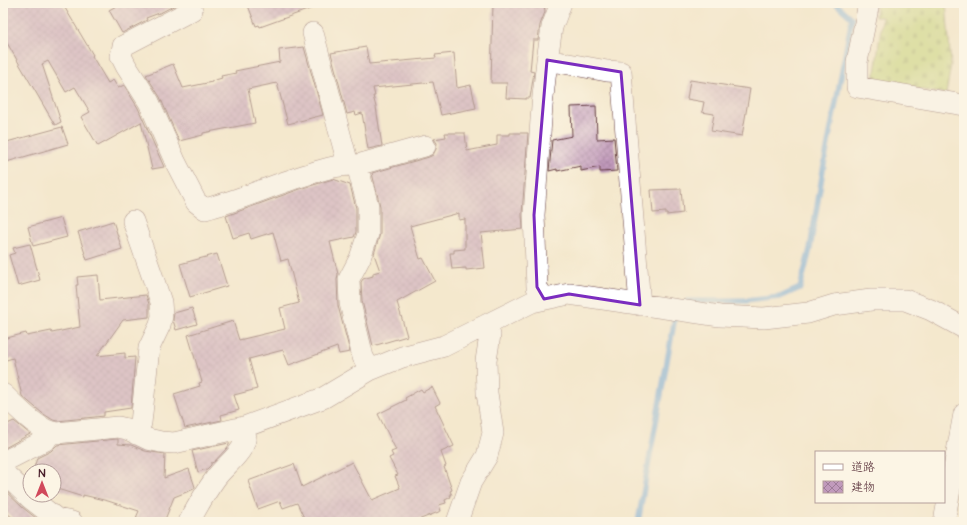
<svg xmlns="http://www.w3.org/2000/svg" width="967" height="525" font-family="'Architects Daughter','Klee One',sans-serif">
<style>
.cemetery{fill:url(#cemetery-stones);stroke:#867a51}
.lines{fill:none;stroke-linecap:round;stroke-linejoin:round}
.stream{stroke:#6ba6dc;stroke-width:5.5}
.building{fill:url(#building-cross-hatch)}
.minor-casing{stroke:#643d43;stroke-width:22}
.minor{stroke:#fff;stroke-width:21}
.marked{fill:none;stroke:#7b2cbf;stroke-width:3;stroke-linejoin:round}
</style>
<defs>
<pattern id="cemetery-stones" width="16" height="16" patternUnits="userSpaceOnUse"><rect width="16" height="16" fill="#c3d477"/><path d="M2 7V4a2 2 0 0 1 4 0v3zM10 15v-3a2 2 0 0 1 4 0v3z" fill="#a9b667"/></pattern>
<pattern id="building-cross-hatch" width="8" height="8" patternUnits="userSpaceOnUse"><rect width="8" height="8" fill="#c19abc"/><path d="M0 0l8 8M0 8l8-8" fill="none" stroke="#9f7d99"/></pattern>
</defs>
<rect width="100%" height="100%" fill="#fcf5e5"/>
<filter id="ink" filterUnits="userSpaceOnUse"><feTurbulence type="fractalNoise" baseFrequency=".025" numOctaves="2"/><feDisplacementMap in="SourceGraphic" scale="8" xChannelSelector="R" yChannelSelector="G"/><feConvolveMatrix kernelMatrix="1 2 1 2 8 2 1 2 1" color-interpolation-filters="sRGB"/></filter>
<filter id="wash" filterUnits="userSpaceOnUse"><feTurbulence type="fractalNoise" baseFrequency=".012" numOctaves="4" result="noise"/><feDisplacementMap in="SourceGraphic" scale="16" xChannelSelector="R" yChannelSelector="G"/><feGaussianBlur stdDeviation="0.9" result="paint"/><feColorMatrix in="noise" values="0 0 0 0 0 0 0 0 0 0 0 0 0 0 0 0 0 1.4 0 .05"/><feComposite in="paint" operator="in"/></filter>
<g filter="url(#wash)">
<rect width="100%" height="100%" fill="#f4e8cd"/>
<path class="cemetery" d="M877,3H946L951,65L946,94L874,81L882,20V17H875Z"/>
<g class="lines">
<path class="stream" d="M687,301H745L780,297L800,288L810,249L823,170L852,18L835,3
M638,522L675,317"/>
</g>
<g id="blocks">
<path class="building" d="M3,3H62L93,55L92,56L108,83L113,80L118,88L124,85L138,108L164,167L152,169L141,122L98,146L81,117L90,112L75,87L66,92L48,61L42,64L61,122L55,125L3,36Z
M122,3H179L162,12L146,18L147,20L122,33L109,10Z
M247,3H320L321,5L260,27L259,25L256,26Z
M493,3H544L545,12L540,25L538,40H533L530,71L534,72L530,98H526V99L506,98L507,83H491Z
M304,47L323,115L288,124L277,83L248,89L255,123L203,133V135L179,141L160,97L146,75L173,64L183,88L212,82V81L222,78L221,76L236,73L235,71L280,62L279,50Z
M366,47L369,64L436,58L435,55L454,53L457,88L471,85L476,108L441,115L433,82L373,88L375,96H373L376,107L382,146L368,149L362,113L356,115L355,112L347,114L331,53Z
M690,80L750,89L742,136L711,131L714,114L702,112L704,102L687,99Z
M596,106L597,139L614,138L617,171L600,172V167L581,171V166L557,171V169L549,171L552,140L572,136L571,107Z
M62,127L68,144L3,163V143Z
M445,133H465L467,151L497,145V135H510V133H528L522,214L523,229L481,233L485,268L466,270V268L452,269L450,253H454V250L465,249V219L459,220V213L410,226L420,259L423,258L435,281L397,302L407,336L373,346L362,301L361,282L363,279L373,276V273L380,271L374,254L380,234V206L372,173L429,157L433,155L436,149L437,143L434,139L446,137Z
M333,179L350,185L356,208V232L354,237L330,242L338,274L337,280L338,306L350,352L339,354L337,347L289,365L283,350L249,359L257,389L234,395L239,410L221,415L222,420L185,428L174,394L200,386L199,383L202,382L188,335L233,321L239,340L285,329L280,308L299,303L288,259L281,261L273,232L251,239L249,233L233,238L226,216L300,189Z
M681,189L683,213L666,215V212L653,213L651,190Z
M61,218L67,237L33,246L28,227Z
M113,221L122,249L87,260L78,232Z
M30,244L40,280L18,286L9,255L15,253L13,248Z
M217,254L227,286L190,297L180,264Z
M98,275L100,300L146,295L149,304V317L123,320L97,356L125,353V358L135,357L131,408L104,412V416L57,421L53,420L42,413L22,396L13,358L3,361V339L26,333L27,336L51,331L52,333L80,327L76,285H78L77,277Z
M192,308L197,324L176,330L173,320L174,313Z
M432,387L440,403L435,406L454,446L441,452L446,466L444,467L452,490L450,491L452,495H450L451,497L445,500L446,503L439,505L441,511L413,522H306L297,503L283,508L280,501L258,509L248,481L294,464L302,487L352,462L372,500L400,488L395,476L398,475L389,458L393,456L391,452L396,450L378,414L406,400L405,398L421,389L423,392Z
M14,421L30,434L3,449V426Z
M117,439H118V444L131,445L145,451L165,454L164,478L189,469L195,487L194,489L174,497L164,522H145L136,518L139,511L108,501L83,495V497L54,488V471H33L37,458L51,451L57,445Z
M229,443V445L227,448L214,462L211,463V465L207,469L198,472L192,451Z
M3,489L22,507L41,522H18L3,510Z"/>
</g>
</g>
<g filter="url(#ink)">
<use href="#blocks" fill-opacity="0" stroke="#643d43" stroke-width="1"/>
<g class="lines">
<defs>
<path id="minor" d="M561,3L552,27L547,60L607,71L621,72L640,305
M869,3L857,62V87L964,105
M192,10L123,46L121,56L126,66L149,102L175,161L196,202L205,209C241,200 274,184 309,174C325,169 340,164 357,165L368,206V234L360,258L349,279L350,303L363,357L370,370
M313,33L348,164
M357,165L425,146
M133,221L153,278L161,302L162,316L160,325L149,348L141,423L136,434
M544,299L537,287L534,215L542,106L547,60
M3,394C16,406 38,431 56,433L118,427L127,429L148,439L161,442L174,443L244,427L323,398L370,370L402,357L444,346L532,302L569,294L720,316L764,318L808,313L834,305L871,300H905L931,310L964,328
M3,462L46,440L49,432
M3,472L30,498L57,519L72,522
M189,522C197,507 205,493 215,479C226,463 252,449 244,427
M457,522L471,482L487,456L493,433L487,393L486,361L490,335L486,325
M944,522L964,414"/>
</defs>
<use href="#minor" class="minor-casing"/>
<use href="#minor" class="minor"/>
</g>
</g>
<path d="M0 0H967V525H0ZM547,60L621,72L640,305L569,294L544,299L537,287L534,215Z" fill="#f4e8cd" fill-opacity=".55" fill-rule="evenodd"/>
<path class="marked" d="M547,60L621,72L640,305L569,294L544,299L537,287L534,215Z"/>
<rect width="967" height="525" fill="none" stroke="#fcf5e5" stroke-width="16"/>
<rect x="815" y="451" width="130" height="52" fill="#fcf5e5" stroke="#b59f9b"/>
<rect x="823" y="464" width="20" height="6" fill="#ffffff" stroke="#b59f9b"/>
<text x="851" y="471" font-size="12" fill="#4a1f2b">道路</text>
<rect x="823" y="481" width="20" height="12" fill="url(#building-cross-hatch)" stroke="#b59f9b"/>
<text x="851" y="491" font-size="12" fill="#4a1f2b">建物</text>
<g transform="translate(42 483)"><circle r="19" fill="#fcf5e5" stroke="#b59f9b"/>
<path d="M0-3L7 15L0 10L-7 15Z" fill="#d1495b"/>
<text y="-6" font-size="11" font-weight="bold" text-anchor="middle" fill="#4a1f2b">N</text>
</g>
</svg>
